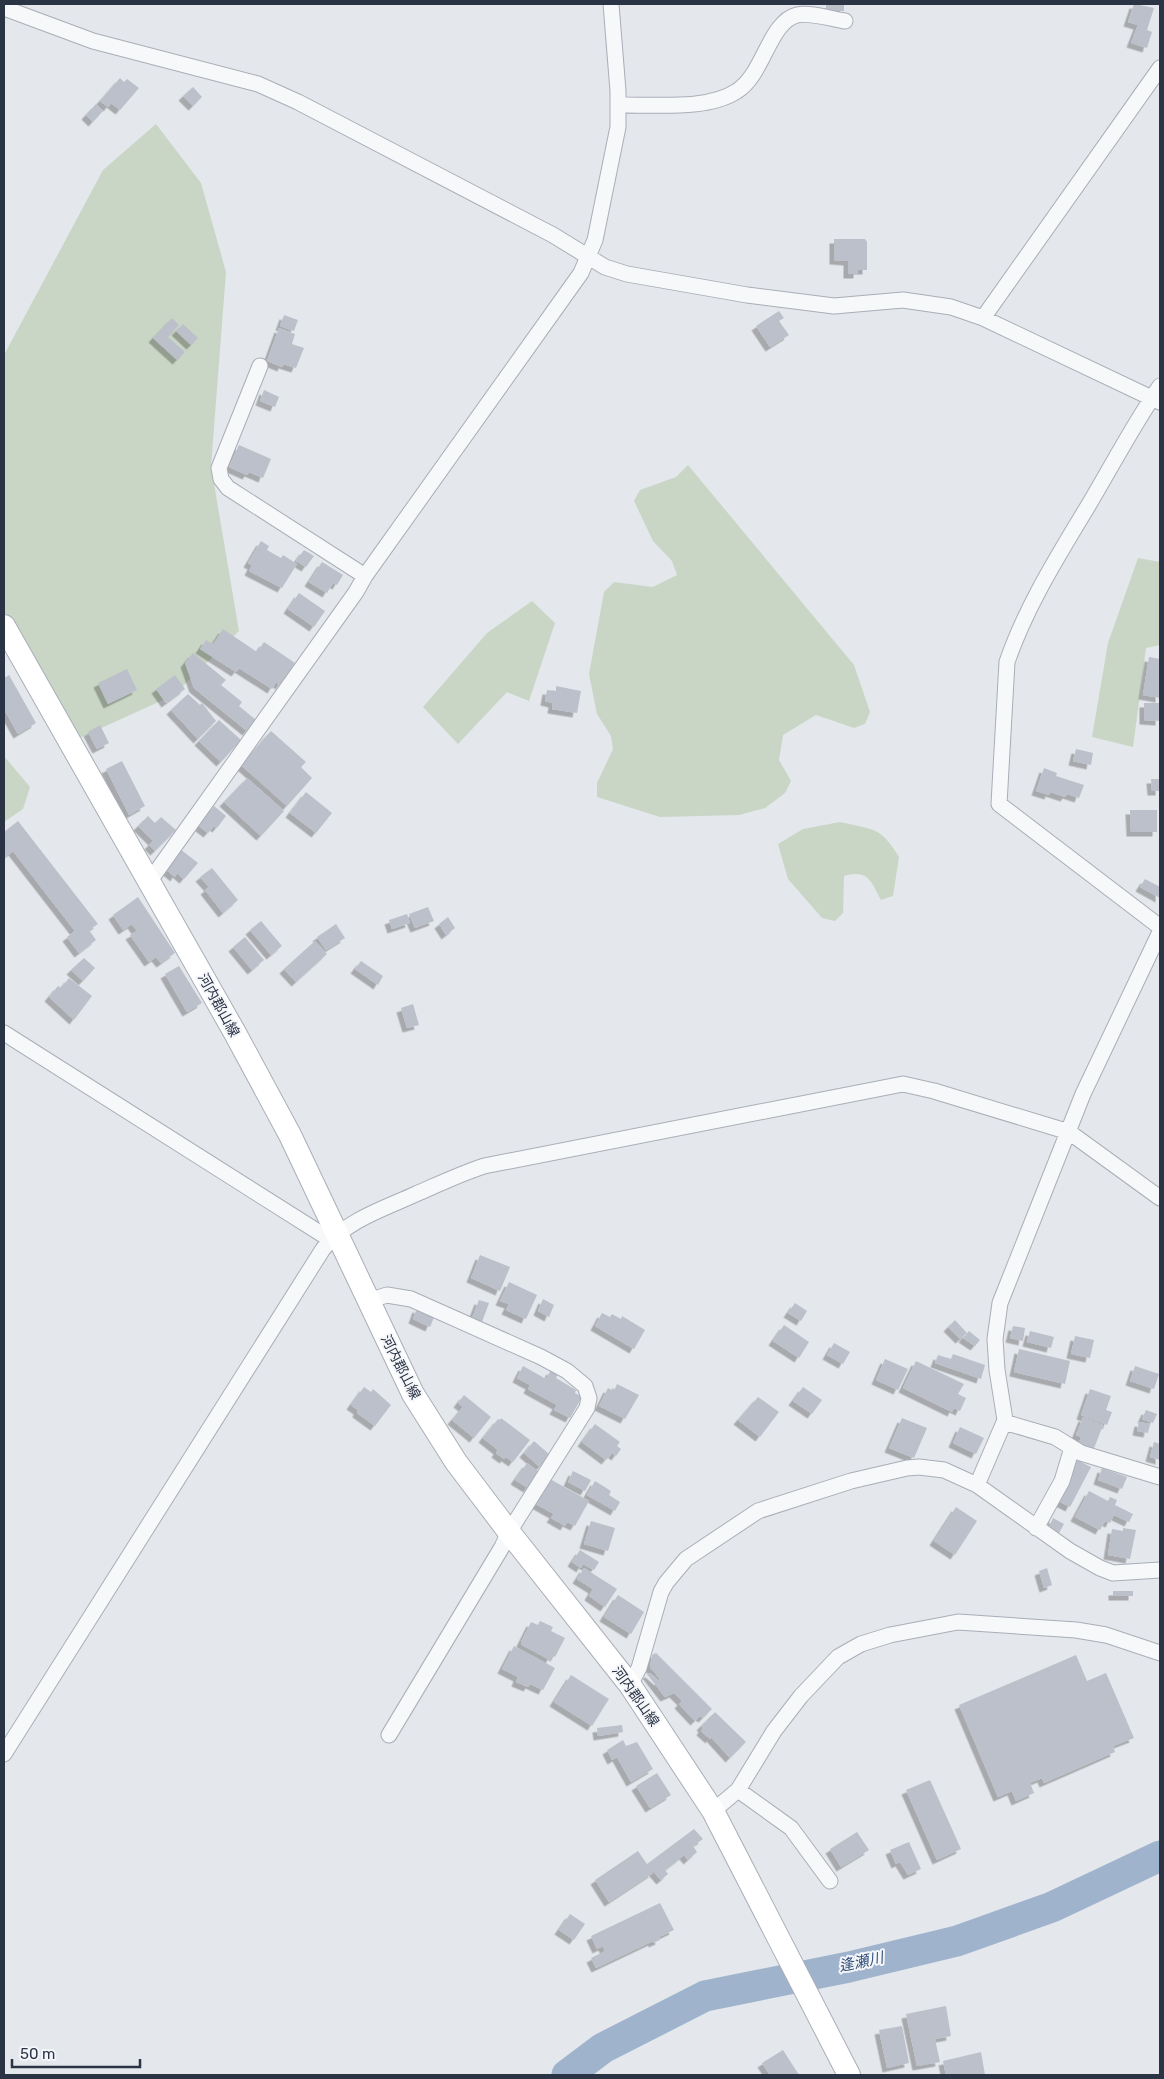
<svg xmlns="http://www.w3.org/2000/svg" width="1164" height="2079" font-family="Rubik,'Noto Sans JP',sans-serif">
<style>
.green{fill:#c9d6c5}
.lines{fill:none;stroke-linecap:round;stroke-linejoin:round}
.river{stroke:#9fb4cc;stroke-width:31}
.building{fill:#bbc0ca;filter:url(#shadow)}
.street-casing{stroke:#a9aeb7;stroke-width:17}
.secondary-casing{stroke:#a9aeb7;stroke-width:24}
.street{stroke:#f7f8fa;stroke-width:15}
.secondary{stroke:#fff;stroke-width:22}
.labels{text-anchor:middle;stroke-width:4;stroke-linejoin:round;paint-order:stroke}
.street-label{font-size:14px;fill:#2b3445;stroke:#f4f6f9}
.water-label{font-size:15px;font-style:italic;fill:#34527a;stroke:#f4f6f9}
</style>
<defs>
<filter id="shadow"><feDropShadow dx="-4.5" dy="4.5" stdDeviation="0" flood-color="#0004"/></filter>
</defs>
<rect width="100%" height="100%" fill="#e4e7ec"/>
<path class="green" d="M156,124L201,183L226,272L211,466L239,631L174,695L66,744L4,616V355L103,170Z
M688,465L854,665L870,712L865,724L854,728L816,715L783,735L779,760L791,781L785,793L765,808L739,815L660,817L597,797V783L613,749L611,736L597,714L589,674L604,592L614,582L653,587L677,575L672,561L653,541L634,501L640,490L676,477Z
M1138,558L1160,562V645L1146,648L1133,747L1092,737L1108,643Z
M532,601L555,623L529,701L507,692L458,744L423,707L487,633Z
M4,756L30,787L23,809L4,822Z
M840,822C874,830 880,826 899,857L893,896L881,900C871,882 869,869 844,876L843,913L835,921L822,918L788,879L778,844L803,829Z"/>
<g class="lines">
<path class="river" d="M567,2075L603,2048L705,1996L849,1967L957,1941L1052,1907L1160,1856"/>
</g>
<path class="building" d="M826,4H844V11H826Z
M1134,4L1154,8L1147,30L1152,32L1147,48L1131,43L1138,25L1128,22Z
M120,78L124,82L127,79L139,88L120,110L111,103L108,107L100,101Z
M193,87L202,97L193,106L183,96Z
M96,104L103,111L93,122L86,115Z
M834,239H865L867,242V270H858V274H848V261L834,260Z
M779,311L784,318L779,321L789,335L770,347L756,326Z
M284,315L298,320L294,331L280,326Z
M172,318L179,325L168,337L185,352L177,360L153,338Z
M183,324L198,338L191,345L176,331Z
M279,328L295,334L292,344L304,348L296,368L283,364L282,367L267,361Z
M264,390L279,397L275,407L260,401Z
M239,445L271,459L263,478L249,472L247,475L229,467Z
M261,541L269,546L267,550L281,558L283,555L297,564L282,588L249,571L252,565L248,563Z
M304,550L314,556L306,567L296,561Z
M322,562L343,575L337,585L333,583L327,593L309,582Z
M299,593L325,611L314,627L288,609Z
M223,629L257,652L264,642L295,663L280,685L276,682L272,689L239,668L236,672L200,649L206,640L213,644Z
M193,653L226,680L221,685L242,702L239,706L256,720L247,731L194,688L185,663Z
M1149,657L1160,659V698L1143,695Z
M127,669L137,690L108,704L98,683Z
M9,675L36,723L18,734L4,709V678Z
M175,675L185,689L166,703L156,689Z
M556,686L581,691L577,713L552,709L553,703L545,701L547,690L556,691Z
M188,694L200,705L202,703L216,721L198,739L171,710Z
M1144,703H1160V721L1144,720Z
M219,720L241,740L221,762L199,741Z
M100,725L109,743L97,749L88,732Z
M271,731L306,762L301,767L312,778L287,806L241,765Z
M1076,749L1093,753L1091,765L1073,761Z
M122,761L145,806L129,815L106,769Z
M1044,768L1057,773L1056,776L1084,785L1079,798L1067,794L1065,797L1050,792L1049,795L1036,791Z
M247,778L284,811L261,836L224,802Z
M1151,779H1160V791H1152Z
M306,792L332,813L316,833L290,813Z
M214,806L226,816L217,828L214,826L208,833L199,826Z
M1130,810H1157V832H1131Z
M148,816L155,823L161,817L176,830L155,851L149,845L153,841L138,826Z
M18,821L98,924L89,930L96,940L79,953L67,937L75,931L13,851L4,858V832Z
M180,849L198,863L184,879L177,873L175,877L164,868Z
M212,868L238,900L223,913L205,890L209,887L200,877Z
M1145,879L1160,887V898L1140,887Z
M138,897L175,953L161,963L156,957L149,962L130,935L137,931L132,924L123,930L113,915Z
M428,907L434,921L415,928L409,914Z
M407,914L410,923L392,929L389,920Z
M448,917L455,928L446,935L439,924Z
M261,921L282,946L271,955L250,930Z
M336,924L345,938L326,950L317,937Z
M245,937L264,960L252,970L233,947Z
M315,941L327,954L296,982L284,969Z
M84,958L95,968L83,981L71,970Z
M361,961L383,976L378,985L355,969Z
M179,966L202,1003L187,1012L165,974Z
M69,978L92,996L74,1020L49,997L58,986L61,988Z
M413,1004L419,1025L407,1028L401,1008Z
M480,1255L510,1267L500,1291L471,1278Z
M509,1282L537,1295L526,1319L506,1310L509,1304L500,1301Z
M543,1299L554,1305L549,1317L538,1311Z
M479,1300L489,1303L482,1322L472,1318Z
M795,1303L807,1311L801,1321L788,1313Z
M417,1308L435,1315L430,1327L413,1319Z
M602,1313L610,1317L612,1314L621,1319L622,1316L645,1330L634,1349L595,1326Z
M955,1320L967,1333L960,1339L948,1327Z
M784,1325L809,1342L799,1358L773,1341Z
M1013,1326L1025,1328L1023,1341L1010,1338Z
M969,1331L980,1340L975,1346L963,1338Z
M1030,1331L1054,1337L1051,1348L1027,1342Z
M1075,1336L1094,1340L1090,1358L1071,1354Z
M834,1343L850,1352L843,1364L827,1355Z
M1019,1349L1070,1361L1065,1384L1014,1372Z
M953,1354L985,1365L981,1379L935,1363L938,1355L951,1359Z
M885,1359L908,1369L898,1390L876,1380Z
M916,1361L964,1384L958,1394L966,1398L960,1411L954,1408L952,1412L903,1388Z
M523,1366L546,1379L551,1370L558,1373L556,1378L576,1390L575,1393L582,1397L570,1418L554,1410L557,1405L528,1389L530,1385L517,1378Z
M1135,1366L1159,1374L1154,1389L1130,1381Z
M617,1384L639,1395L625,1419L599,1406L608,1388L614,1391Z
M364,1387L371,1392L373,1389L391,1405L375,1426L357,1413L358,1410L351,1405Z
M803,1387L822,1400L812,1414L793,1401Z
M1090,1389L1111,1396L1106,1410L1112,1412L1107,1425L1081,1415Z
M464,1395L491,1417L474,1438L452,1420L463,1407L458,1403Z
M758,1397L779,1412L760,1437L738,1420Z
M1146,1410L1157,1414L1153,1423L1142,1419Z
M1083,1417L1103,1425L1093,1451L1078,1446L1081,1437L1076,1435Z
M501,1418L530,1440L513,1462L506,1457L504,1459L496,1453L498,1450L483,1438L498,1419L500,1420Z
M902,1418L927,1428L914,1458L889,1448Z
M1139,1422L1150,1424L1148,1433L1137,1431Z
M595,1424L620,1442L617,1446L621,1449L616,1456L612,1453L606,1460L582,1442Z
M960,1427L984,1438L976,1454L953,1443Z
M534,1441L550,1455L540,1467L524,1453Z
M1154,1442L1160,1444V1460L1150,1457Z
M1077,1460L1091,1467L1070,1507L1056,1500Z
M527,1463L539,1472L528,1488L515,1480Z
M1102,1468L1127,1477L1122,1489L1098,1480Z
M573,1471L591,1480L585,1491L568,1482Z
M550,1479L589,1501L575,1526L567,1522L565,1526L551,1518L554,1514L536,1504Z
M595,1481L611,1491L609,1495L620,1502L615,1511L587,1495Z
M1089,1491L1108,1501L1110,1497L1117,1500L1115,1505L1133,1514L1129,1522L1114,1515L1110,1523L1105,1521L1100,1530L1075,1517Z
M956,1507L977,1521L955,1555L934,1541Z
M1053,1518L1064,1524L1059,1533L1049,1527Z
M591,1521L615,1528L608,1551L584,1544Z
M1123,1528L1136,1530L1130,1559L1108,1555L1112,1529L1123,1531Z
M580,1550L599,1562L594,1570L583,1564L581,1568L572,1562Z
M584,1568L617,1589L605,1607L589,1596L593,1589L577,1579Z
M1047,1568L1052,1585L1044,1588L1039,1571Z
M1113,1591H1133V1596H1113Z
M618,1595L644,1612L631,1634L604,1617Z
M540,1621L553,1627L551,1631L565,1638L555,1657L552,1655L550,1660L522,1645L521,1642L531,1622L538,1625Z
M514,1646L555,1668L543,1690L530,1684L528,1687L516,1682L518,1677L502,1669Z
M656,1653L712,1709L703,1718L700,1716L695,1721L679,1704L682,1701L674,1693L665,1697L647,1674L650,1673L659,1681L660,1679L650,1667L652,1655Z
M1076,1655L1087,1681L1106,1673L1134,1738L1113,1746L1115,1752L1044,1783L1042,1778L1030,1783L1034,1793L1016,1801L1012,1791L998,1797L959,1705Z
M571,1675L609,1699L592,1726L554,1702Z
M715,1712L746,1742L730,1758L711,1737L710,1739L701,1731L703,1728L701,1726Z
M622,1725L623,1732L598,1736L597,1728Z
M623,1740L626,1746L637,1742L653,1769L631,1782L617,1757L612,1760L607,1750Z
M657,1773L671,1795L650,1808L636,1786Z
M930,1780L961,1849L937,1860L906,1790Z
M694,1829L703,1839L693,1846L697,1852L688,1860L684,1855L665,1870L668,1874L661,1880L647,1864Z
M857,1832L869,1850L841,1867L830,1849Z
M909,1842L921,1869L908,1875L900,1862L896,1864L890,1850Z
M638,1851L653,1873L609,1902L595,1880Z
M660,1903L674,1930L659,1937L660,1940L653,1943V1941L596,1968L591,1958L605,1951L603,1946L597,1949L591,1936Z
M570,1914L585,1924L574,1940L559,1930Z
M946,2006L951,2036L935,2039L940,2062L917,2066L906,2014Z
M902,2026L909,2063L887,2068L879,2030Z
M783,2050L799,2075H770L762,2063Z
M981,2052L985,2075H946L943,2061Z"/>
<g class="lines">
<defs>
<path id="street" d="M4,8L93,41L258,84L298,102L553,235L605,267L627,274L747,295L834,306L903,300L951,307L983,318L1160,402
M618,105C654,104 707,111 737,91C764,74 769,22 797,15C811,12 831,19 845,21
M983,318L1160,68
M260,366L219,468L221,479L228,488L365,576
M1160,386C1135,422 1114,462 1091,501C1060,553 1027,604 1007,662L999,804L1160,927
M149,882L356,592L365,576L581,273L595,240L618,127V91L611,4
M4,1033L331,1240
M368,1301L387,1295L411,1299L541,1357L567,1371L585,1386L589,1398L587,1408L509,1532L502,1547L389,1735
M1004,1422L1055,1437L1081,1453L1160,1477
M977,1485L1005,1420L997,1370L995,1339L1000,1303L1083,1094L1160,932
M1036,1528L1062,1481L1072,1448
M630,1685L639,1668L661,1592L666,1583L686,1559L758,1511L851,1481L907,1468L919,1467L944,1470L977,1485L1070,1551L1100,1568L1113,1573L1160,1570
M4,1754L323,1249C347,1220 383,1209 416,1194C439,1184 460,1174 484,1166L903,1084L934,1091L1069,1132L1160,1198
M738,1790L791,1828L830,1881
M713,1811L738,1790L774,1731L801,1696L838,1657L861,1644L890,1635L958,1622L1076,1630L1106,1635L1160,1653"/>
<path id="secondary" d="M4,626L235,1033L290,1135L413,1394L456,1462L509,1532L630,1685L713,1811L849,2075"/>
</defs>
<use href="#street" class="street-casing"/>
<use href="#secondary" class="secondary-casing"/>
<use href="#street" class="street"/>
<use href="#secondary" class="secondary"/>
</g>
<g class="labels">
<g class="street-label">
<text transform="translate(219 1005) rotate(61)" y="5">河内郡山線</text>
<text transform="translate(401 1367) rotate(63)" y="5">河内郡山線</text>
<text transform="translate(636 1696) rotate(55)" y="5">河内郡山線</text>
</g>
<g class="water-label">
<text transform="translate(861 1962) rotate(-12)" y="5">逢瀬川</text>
</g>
</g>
<rect width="1164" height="2079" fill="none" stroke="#2b3445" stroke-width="10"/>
<path d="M12 2059v8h128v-8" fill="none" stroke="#2b3445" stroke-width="2.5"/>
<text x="20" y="2059" font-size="15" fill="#2b3445" stroke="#f4f6f9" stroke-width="4" paint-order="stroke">50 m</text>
</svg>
